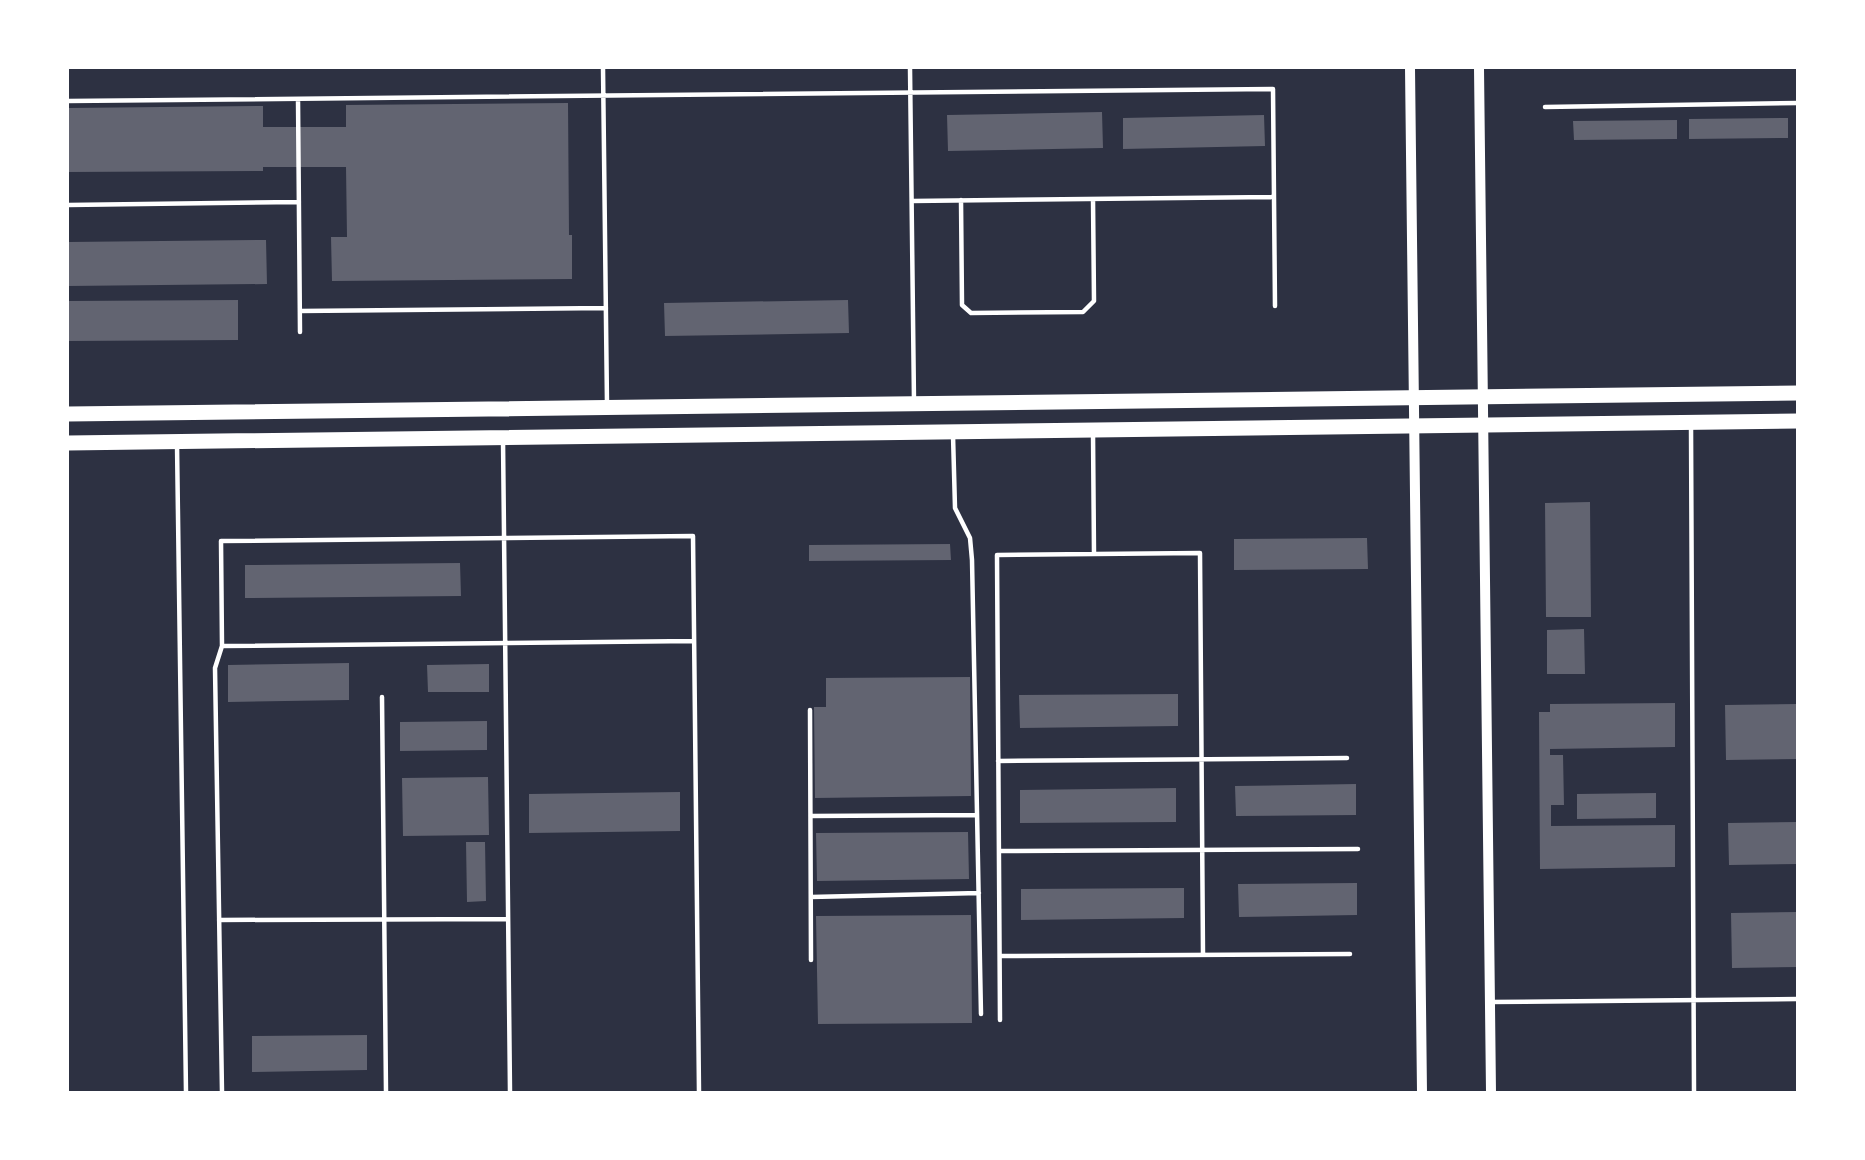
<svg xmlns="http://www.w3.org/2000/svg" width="1865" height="1160" font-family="'Exo 2',sans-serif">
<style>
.building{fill:#626471}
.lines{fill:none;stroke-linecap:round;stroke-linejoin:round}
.service{stroke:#fff;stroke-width:4.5}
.tertiary{stroke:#fff;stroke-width:10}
.primary{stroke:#fff;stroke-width:15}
</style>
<rect width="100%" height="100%" fill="#2d3142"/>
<path class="building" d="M568,103L569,235H572V279L332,281L331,237H347L346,167H263V171L68,172V108L263,106V127H346V105Z
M1102,112L1103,148L948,151L947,115Z
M1264,115L1265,146L1123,149V118Z
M1788,118V138L1689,139V119Z
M1677,120V139L1574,140L1573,121Z
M266,240L267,284L68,286V242Z
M238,300V340L68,341V301Z
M848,300L849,333L665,336L664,303Z
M1590,502L1591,617H1546L1545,503Z
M1367,538L1368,569L1234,570V539Z
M950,544L951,560L809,561V545Z
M460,563L461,596L245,598V565Z
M1584,629L1585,674H1547V630Z
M349,663V700L228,702V665Z
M489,664V692H428L427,665Z
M970,677L971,796L815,798L814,707H826V678Z
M1178,694V726L1020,728L1019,695Z
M1675,703V747L1550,749V755H1563L1564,805H1551V826L1675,825V867L1540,869L1539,712H1550V704Z
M1798,704V759L1726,760L1725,705Z
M487,721V750L400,751V722Z
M488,777L489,835L403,836L402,778Z
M1356,784V815L1236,816L1235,786Z
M1176,788V822L1020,823V790Z
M680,792V831L529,833V794Z
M1656,793V818L1577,819V794Z
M1798,822V864L1729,865L1728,823Z
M968,832L969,879L817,881L816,833Z
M466,842H485L486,901L467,902Z
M1357,883V915L1239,917L1238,884Z
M1184,888V918L1021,920V889Z
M1798,912V967L1732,968L1731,913Z
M971,915L972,1023L818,1024L816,916Z
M367,1035V1070L252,1072V1036Z"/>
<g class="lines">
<path class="service" d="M603,68L607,404
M910,68L914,401
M298,99L300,332
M68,101L1273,89L1275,306
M1545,107L1798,103
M961,200L962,305L971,313L1083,312L1094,301L1093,199
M912,201L1274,197
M68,205L299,202
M300,311L606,308
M1691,425L1694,1092
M1093,433L1094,554
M953,435L955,508L970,538L972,560L981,1014
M503,440L510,1092
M177,444L186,1092
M222,646L694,641
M382,697L386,1092
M810,710L811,960
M998,761L1347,758
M811,816L977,815
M999,851L1358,849
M811,897L979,893
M219,920L508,919
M1000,956L1350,954
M1490,1002L1798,999
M1000,1020L997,555L1200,553L1203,955
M222,1092L215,668L222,646L221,541L693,536L699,1092"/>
<path class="tertiary" d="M1410,68L1422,1092
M1479,68L1491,1092"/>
<path class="primary" d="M68,414L1798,393
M68,443L1798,421"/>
</g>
<rect width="1865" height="1160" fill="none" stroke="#ffffff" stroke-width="138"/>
</svg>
